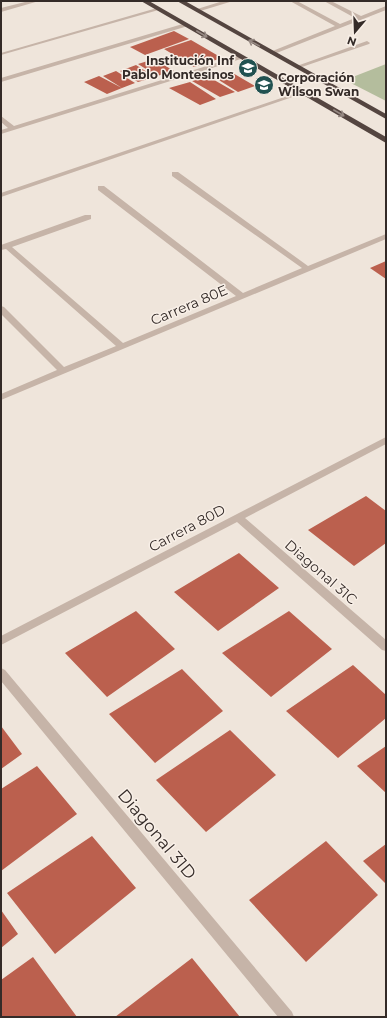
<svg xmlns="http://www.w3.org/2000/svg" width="387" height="1018" font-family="Montserrat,sans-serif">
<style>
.green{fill:#b4bd9d}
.building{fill:#bb604e}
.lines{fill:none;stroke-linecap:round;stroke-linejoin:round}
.minor{fill:#c6b4a8;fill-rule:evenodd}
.highway{fill:#544540;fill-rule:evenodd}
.oneway{stroke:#968983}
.labels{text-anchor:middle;stroke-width:3;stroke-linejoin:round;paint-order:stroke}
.far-poi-label{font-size:12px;font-weight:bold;fill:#342b28;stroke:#f8efe7;text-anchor:end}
.street-label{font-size:14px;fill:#342b28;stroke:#f8efe7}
.near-street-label{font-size:17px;fill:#342b28;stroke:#f8efe7}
</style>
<rect width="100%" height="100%" fill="#efe5db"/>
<path class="green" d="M386,64V101L345,80Z"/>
<path class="building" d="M174,31L189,39L145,55L130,47Z
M191,40L222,58L194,67L164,49Z
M154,59L174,71L157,76L138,64Z
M136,65L155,77L138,82L120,71Z
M116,71L135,83L122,88L103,76Z
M231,72L255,86L238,92L214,77Z
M99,76L122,88L107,94L84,82Z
M209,77L235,92L220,97L192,81Z
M190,82L216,99L200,105L169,88Z
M386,261V279L370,268Z
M366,496L386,511V543L354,566L308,530Z
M239,553L279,588L218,631L174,592Z
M136,611L175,649L107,697L65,653Z
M289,611L332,649L271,697L222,653Z
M353,665L386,695V718L338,758L286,711Z
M182,669L223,711L155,763L109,714Z
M1,726L22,754L1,769Z
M230,730L276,775L206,832L156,780Z
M386,746V793L357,766Z
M37,766L77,814L1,871V789Z
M92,836L136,888L55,954L7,893Z
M326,841L378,895L306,962L249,900Z
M386,844V884L363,861Z
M1,910L18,934L1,948Z
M33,957L77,1017H1V980Z
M192,958L240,1017H115Z"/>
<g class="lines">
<path class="minor" d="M29,1H39L1,12V8Z
M223,1H233L197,12L194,10Z
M290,1H297L340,24L355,18L324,1H331L361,16L386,6V10L274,54H270V52L335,26Z
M157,8L162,9L1,55V53Z
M186,23L188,24V26L1,82V78Z
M367,41L370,43L369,44L299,68L294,67Z
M242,55L245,57L244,58L1,134V130L8,128L1,122V116L14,126Z
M302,91L307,92L1,197V193Z
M172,172H178L308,266L386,234V239L1,400V394L57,370L1,314V306L4,307L64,367L116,346L6,249L1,250V245L85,215H91V219L12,247L123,343L236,296L98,190V186H104L243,293L302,268L172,176Z
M386,437V444L245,518L386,640V651L382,650L237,522L1,645V636Z
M1,668L5,670L292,1012L294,1017H278L1,681Z"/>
<path class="highway" d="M141,1H149L386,137V143Z
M177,1H185L386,114V119Z"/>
</g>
<defs><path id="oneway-shaft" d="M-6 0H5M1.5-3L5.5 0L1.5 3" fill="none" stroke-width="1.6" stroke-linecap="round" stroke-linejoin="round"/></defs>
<g class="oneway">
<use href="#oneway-shaft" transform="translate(202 34) rotate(30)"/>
<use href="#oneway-shaft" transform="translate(254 43) rotate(-151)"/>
<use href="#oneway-shaft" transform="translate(339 113) rotate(30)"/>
</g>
<defs>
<symbol id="school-disc" viewBox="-11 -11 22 22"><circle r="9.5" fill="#215251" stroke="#f8efe7"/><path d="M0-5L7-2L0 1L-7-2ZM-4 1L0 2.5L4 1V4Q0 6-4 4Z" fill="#fff"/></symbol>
</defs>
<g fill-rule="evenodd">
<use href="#school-disc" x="237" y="57" width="22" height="22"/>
<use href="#school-disc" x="253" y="74" width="22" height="22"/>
</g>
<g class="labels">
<g class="far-poi-label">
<text x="234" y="65">Institución Inf<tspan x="234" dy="14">Pablo Montesinos</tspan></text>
<text x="278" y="82" text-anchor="start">Corporación<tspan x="278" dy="14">Wilson Swan</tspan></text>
</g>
<g class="street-label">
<text transform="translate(189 305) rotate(-23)" y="5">Carrera 80E</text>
<text transform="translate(187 528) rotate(-28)" y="5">Carrera 80D</text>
<text transform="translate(321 572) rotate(41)" y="5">Diagonal 31C</text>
</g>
<g class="near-street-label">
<text transform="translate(157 834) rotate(50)" y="6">Diagonal 31D</text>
</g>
</g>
<rect width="387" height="1018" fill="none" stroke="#342b28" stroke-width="4"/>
<g transform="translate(355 32) rotate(199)" stroke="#f8efe7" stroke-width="3" paint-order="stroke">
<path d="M0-3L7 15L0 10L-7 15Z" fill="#342b28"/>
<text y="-6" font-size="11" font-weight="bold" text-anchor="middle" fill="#342b28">N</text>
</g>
</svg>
